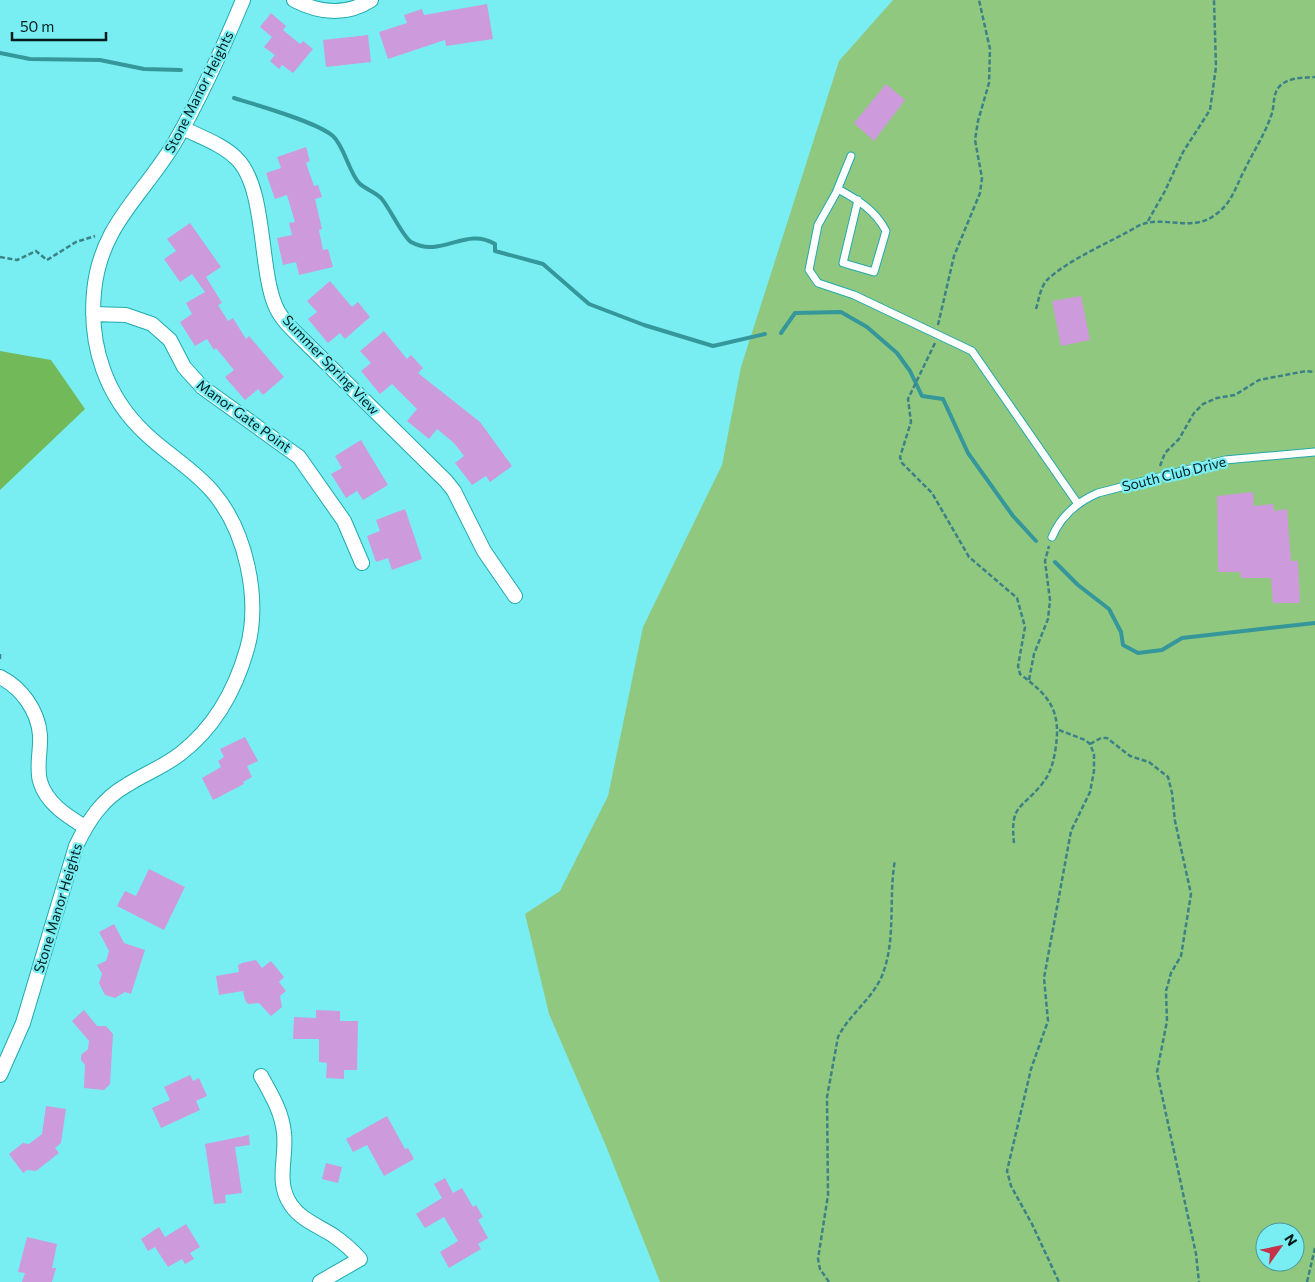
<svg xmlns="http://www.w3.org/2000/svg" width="1315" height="1282" font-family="Commissioner,sans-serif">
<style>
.green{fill:#91c880;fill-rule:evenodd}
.forest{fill:#72b95a}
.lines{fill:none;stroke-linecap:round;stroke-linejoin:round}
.stream{stroke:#35979a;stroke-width:4}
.building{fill:#cd9adc}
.lane-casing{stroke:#22a9ad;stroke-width:9}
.street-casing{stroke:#22a9ad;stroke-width:16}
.path{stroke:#3c8285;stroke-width:2.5;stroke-dasharray:5 2.5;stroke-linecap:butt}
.lane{stroke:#fff;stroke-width:7}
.street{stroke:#fff;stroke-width:14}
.labels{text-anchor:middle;stroke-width:4.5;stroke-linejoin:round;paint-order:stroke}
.street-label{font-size:14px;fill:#021c1d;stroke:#78eef2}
</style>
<rect width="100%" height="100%" fill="#78eef2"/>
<path class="green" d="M893,0H1315V1282H660L606,1146L549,1014L525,914L560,891L608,796L643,627L722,465L741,367L839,61ZM1265,1232H1295V1262H1265Z"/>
<path class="forest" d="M0,351L51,360L85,409L0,490Z"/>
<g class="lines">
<path class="stream" d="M0,53L30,59L100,60L144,69L181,70
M234,98C257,105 317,122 333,136C344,146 349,172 359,183C365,189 375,192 381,198C390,208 402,236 411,242C442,259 465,226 495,244V251L543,264L589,304L644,325L713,346L765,334
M781,333L795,313L841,312L867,327L897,353L910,371L922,396L943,399L968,453L1013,516L1036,541
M1055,562L1078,585L1109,609L1121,632L1123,645L1138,653L1162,650L1182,638L1315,623"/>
</g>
<path class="building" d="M487,4L493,39L446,46L445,40L388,59L379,32L407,23L404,15L422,9L424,15Z
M271,13L286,26L283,30L300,44L303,41L313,49L293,73L282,65L279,69L270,61L275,55L264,47L272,37L260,27Z
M368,35L371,62L326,67L323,40Z
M886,84L905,100L874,141L854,123Z
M306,147L310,161L306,163L314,186L318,185L322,197L315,199L322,229L319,230L323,250L328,249L333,267L299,275L296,262L283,265L277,238L292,235L289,223L295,222L287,195L275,199L266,173L281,168L277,157Z
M190,223L221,267L206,277L222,303L218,305L228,321L233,318L246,339L249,336L284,377L263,395L258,389L245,400L225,377L234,370L216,348L214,350L207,339L195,346L180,322L192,314L186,303L205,292L192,274L180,282L164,259L176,251L167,239Z
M330,281L352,307L358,302L370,317L345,339L340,333L328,343L308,319L317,312L307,301Z
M1081,296L1090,340L1061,346L1052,301Z
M384,331L407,359L411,355L423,368L418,373L480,422L512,466L490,482L486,476L472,485L455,463L464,456L454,443L437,429L429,439L407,421L417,409L392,384L380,394L361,371L371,363L360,351Z
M361,440L388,485L363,500L357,491L346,498L331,474L342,468L335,456Z
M1253,492L1254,506L1273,504L1274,511L1287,509L1291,561H1298L1300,603H1273L1271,578H1241L1240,572H1218L1217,496Z
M405,509L422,559L392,570L388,558L376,562L367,536L380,531L376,520Z
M245,737L258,761L247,766L252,777L243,782L244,784L213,800L202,778L221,767L218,761L224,757L220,749Z
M149,869L185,887L164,930L117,906L125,891L136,896Z
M114,924L124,943L145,950L131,994L125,992L115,998L105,995L99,983L102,974L97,965L106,961L109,951L99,932Z
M256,960L262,968L271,961L284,977L279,982L286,991L280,996L282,1007L271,1016L259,1003L248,1004L245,1000L243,991L219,995L216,976L239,972L238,965L242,963Z
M84,1010L97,1026H106L113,1034L110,1084L104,1090L84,1088L85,1065L81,1060V1055L88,1049L89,1041L72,1021Z
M316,1010L340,1011V1021H358L357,1070H344V1079L326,1078L327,1063L319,1062V1039H293L294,1017L316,1018Z
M190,1075L193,1081L199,1078L207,1096L196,1101L200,1110L161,1128L152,1108L170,1100L164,1087Z
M46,1106L66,1109L61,1143L55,1148L59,1153L36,1171L27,1170L23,1173L9,1154L23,1143L29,1144L42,1134Z
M387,1116L405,1149L408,1148L414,1159L384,1176L367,1145L353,1152L346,1139Z
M249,1135L250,1145L235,1147L242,1193L225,1195L226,1203L214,1204L205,1144Z
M326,1163L342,1167L338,1183L322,1179Z
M445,1178L453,1193L462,1188L473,1207L476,1205L483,1217L478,1220L488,1238L478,1244L481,1249L449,1268L440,1252L458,1241L444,1217L425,1228L416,1214L442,1198L434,1184Z
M186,1224L200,1247L190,1253L194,1259L185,1264L182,1259L168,1267L155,1247L148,1251L141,1239L159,1227L165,1237Z
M27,1237L57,1244L52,1268H56L52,1282H22L25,1273L18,1272Z"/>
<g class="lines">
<defs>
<path id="lane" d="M851,156L836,193L818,225L809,270L818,283L854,295L972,351L1078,504
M838,189C858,200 875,210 886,231L874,272L843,263L858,200
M1052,537C1061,516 1077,502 1098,493L1225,460L1315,452"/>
<path id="street" d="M294,0C319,13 346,16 371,0
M183,128C200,137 222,144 236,158C266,186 259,266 275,305C280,318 291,328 301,338L446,481L454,491L484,551L515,596
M93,314L126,315L152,324L170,340L184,367L202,387L299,457L344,521L362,563
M0,677C22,688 38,711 40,735C41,751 36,766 40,781C46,803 67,816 85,827
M0,1075L23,1023L76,846C88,821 102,799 127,785C144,774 163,767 180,754C214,728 235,691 247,649C261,599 246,530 212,491C193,469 167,454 146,434C106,397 89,346 94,292C100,225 143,196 175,142C201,97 223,48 243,0
M261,1076C271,1094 282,1112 284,1133C287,1158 275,1182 291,1205C301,1220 319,1226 334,1236C344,1243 352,1250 360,1259L320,1282"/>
</defs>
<use href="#lane" class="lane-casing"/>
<use href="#street" class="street-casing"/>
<path class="path" d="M1148,221L1165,191L1183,152L1210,110L1216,67L1214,0
M0,257L17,260L36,251L47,260L76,242L95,236
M1036,309C1039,299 1040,288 1047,280C1067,260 1113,241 1138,226C1163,214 1191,233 1215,215C1232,203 1235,188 1244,171C1253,152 1264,136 1271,116C1275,107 1272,95 1279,87C1288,77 1303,78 1315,77
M938,325L954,256L980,193L982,178L975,140L978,121L989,83L990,49L979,0
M935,343L908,399L911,422L900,457L902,463L932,493L969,557L1017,598L1025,627L1018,666L1020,674C1051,697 1062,712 1055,752C1053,764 1050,774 1042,784C1021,810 1010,804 1014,843
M1160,466L1165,453L1179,439L1194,413L1203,404L1217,398L1235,395L1259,380L1306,371L1315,372
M0,654V661
M1029,680L1034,654L1048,619L1050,600L1045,561L1049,546
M1059,730L1085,740L1090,744L1094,754V771L1090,792L1071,831L1044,978L1048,1021L1031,1069L1007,1171L1011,1186L1032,1224L1059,1282
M1090,744L1101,738H1107L1130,756L1149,762L1168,777L1172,793L1175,821L1191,894L1181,956L1171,973L1166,991L1167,1021L1157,1072L1196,1254L1199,1282
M829,1282L820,1269L818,1259L828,1195L827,1097L838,1037C849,1015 870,1001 881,978C897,942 888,898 895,860
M1307,1282L1315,1248"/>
<use href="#lane" class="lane"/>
<use href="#street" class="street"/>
</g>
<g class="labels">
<g class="street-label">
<text transform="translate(199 92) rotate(-63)" y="5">Stone Manor Heights</text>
<text transform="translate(331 365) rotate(46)" y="5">Summer Spring View</text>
<text transform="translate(244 416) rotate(36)" y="5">Manor Gate Point</text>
<text transform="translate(1174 474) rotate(-14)" y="5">South Club Drive</text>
<text transform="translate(58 908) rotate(-73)" y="5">Stone Manor Heights</text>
</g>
</g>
<g transform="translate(1280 1247) rotate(57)"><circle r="24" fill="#78eef2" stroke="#499a9d"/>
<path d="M0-4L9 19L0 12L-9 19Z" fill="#c43347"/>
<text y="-8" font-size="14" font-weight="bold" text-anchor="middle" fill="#021c1d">N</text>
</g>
<path d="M12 32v8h94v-8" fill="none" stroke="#021c1d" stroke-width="2.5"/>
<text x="20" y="32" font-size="15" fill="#021c1d" stroke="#78eef2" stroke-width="4" paint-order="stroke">50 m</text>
</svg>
